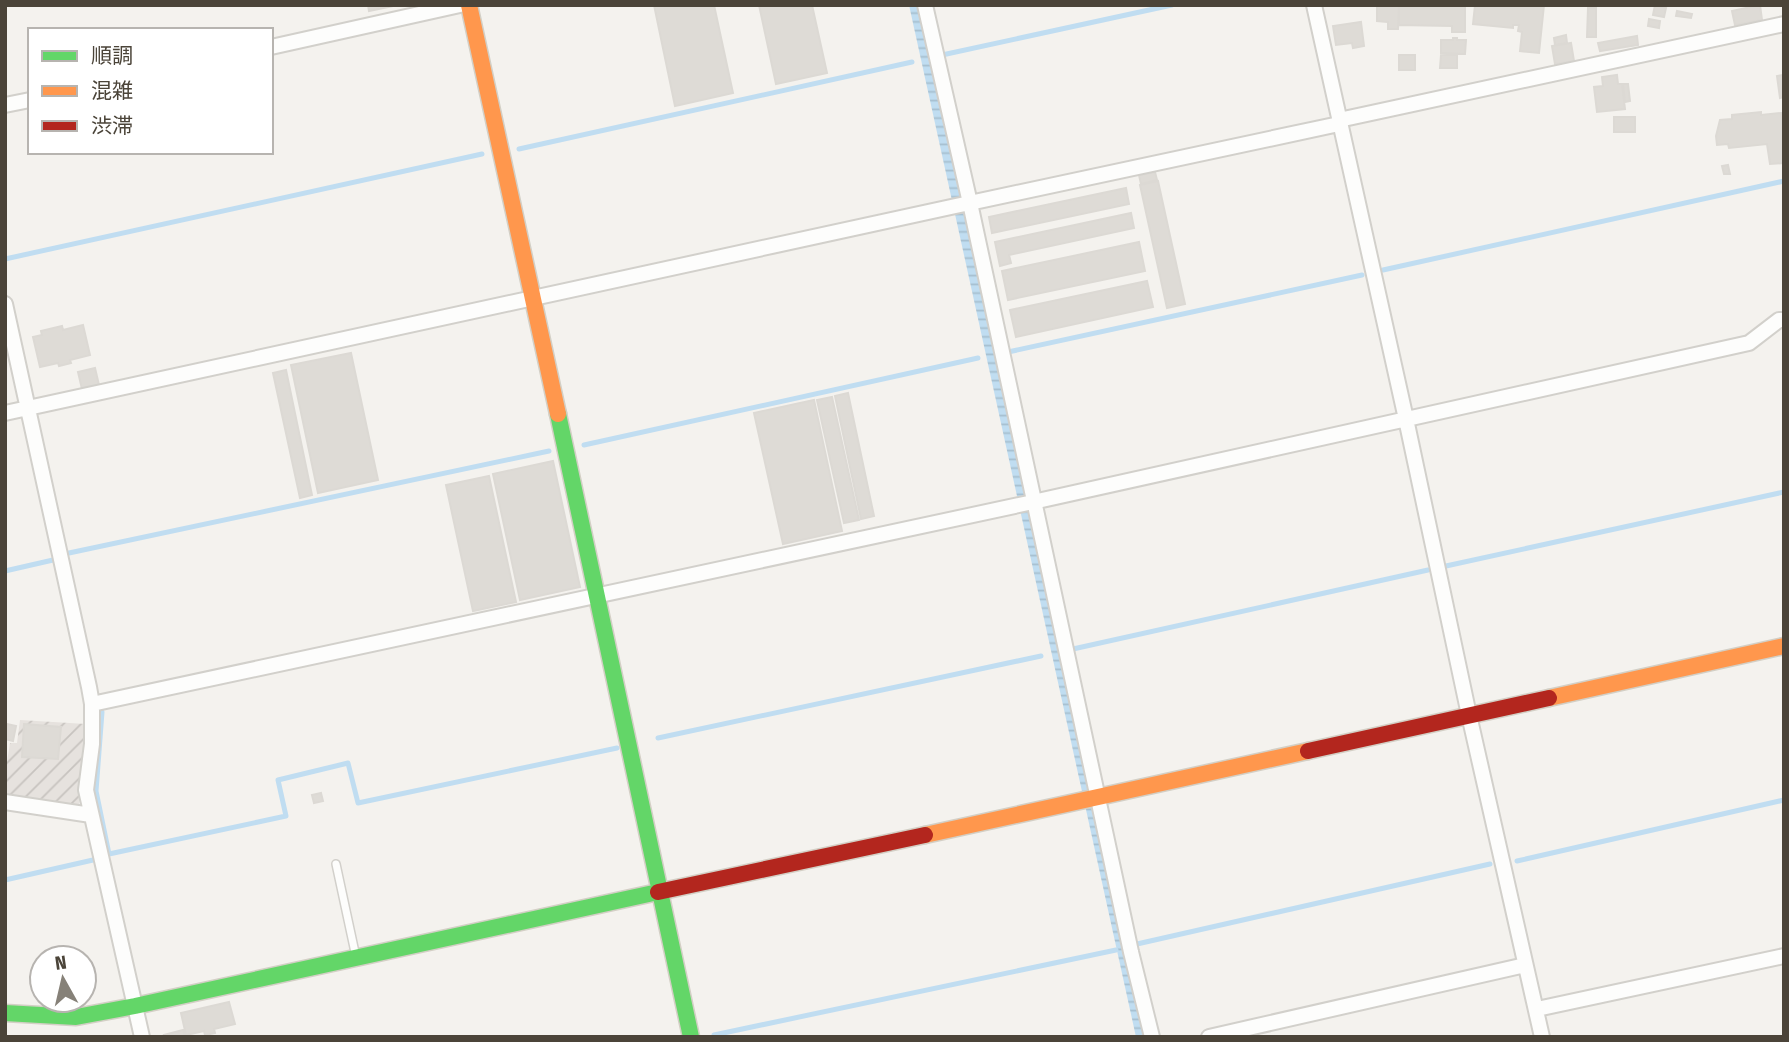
<svg xmlns="http://www.w3.org/2000/svg" width="1789" height="1042" font-family="'Fira Sans Condensed','Noto Sans JP',sans-serif">
<style>
.industrial{fill:url(#industrial-furrows)}
.water{fill:url(#water-rules)}
.lines{fill:none;stroke-linecap:round;stroke-linejoin:round}
.stream{stroke:#c0ddf1;stroke-width:5}
.building{fill:#dedbd6;stroke:#dcd9d4;stroke-width:2}
.lane-casing{stroke:#d2d0cb;stroke-width:10}
.street-casing{stroke:#d2d0cb;stroke-width:18}
.fast-casing{stroke:#d3cfc5;stroke-width:19}
.slow-casing{stroke:#d3cfc5;stroke-width:19}
.jam-casing{stroke:#d3cfc5;stroke-width:19}
.lane{stroke:#fdfdfc;stroke-width:7}
.street{stroke:#fdfdfc;stroke-width:14}
.fast{stroke:#63d668;stroke-width:16}
.slow{stroke:#ff974d;stroke-width:16}
.jam{stroke:#b3261e;stroke-width:16}
</style>
<defs>
<pattern id="industrial-furrows" width="10" height="10" patternUnits="userSpaceOnUse" patternTransform="scale(1.75)"><rect width="10" height="10" fill="#e6e2de"/><path d="M-1 1l2-2M0 10L10 0M9 11l2-2" fill="none" stroke="#c7c3bf"/></pattern>
<pattern id="water-rules" width="6" height="5" patternUnits="userSpaceOnUse" patternTransform="scale(1.75)"><rect width="6" height="5" fill="#c0ddf1"/><path d="M0 2.5h6" fill="none" stroke="#a6bfcf"/></pattern>
</defs>
<rect width="100%" height="100%" fill="#f4f2ee"/>
<path class="industrial" d="M20,720L86,724L79,805L71,809L5,799V774L10,743H17Z"/>
<path class="water" d="M909,5H918L1144,1037H1136Z"/>
<g class="lines">
<path class="stream" d="M942,55L1172,5
M519,149L912,62
M5,259L482,154
M1383,270L1784,181
M1008,352L1362,275
M584,445L978,358
M69,553L549,451
M1446,566L1784,492
M5,571L53,560
M1073,649L1428,570
M102,712L96,791L109,854L286,816L278,780L348,763L358,803L617,748
M658,738L1041,656
M1517,861L1784,800
M5,880L93,860
M1137,944L1490,864
M714,1035L1116,950"/>
</g>
<path class="building" d="M368,5H398L369,11Z
M654,5H714L733,93L675,106Z
M759,5H812L827,73L776,84Z
M1377,5H1399L1398,29H1388V22L1377,21Z
M1399,5H1465V32H1452V26L1399,25Z
M1475,5H1544L1539,53L1520,51L1522,32L1518,31L1519,25H1513V28L1473,24Z
M1655,5L1666,8L1664,17L1653,15Z
M1760,5L1762,20L1735,25L1732,11Z
M1588,8H1596V37H1587Z
M1677,11L1692,14L1691,18L1676,16Z
M1649,19L1660,21L1659,28L1648,26Z
M1361,22L1364,46L1353,48L1352,43L1336,45L1333,26Z
M1566,35L1567,43L1555,45L1554,38Z
M1637,36L1638,45L1600,51L1598,43Z
M1453,38H1457V40H1466L1465,54L1441,53V40H1453Z
M1571,43L1574,61L1555,64L1552,46Z
M1399,55H1415V70H1399Z
M1441,55H1457V68H1440Z
M1617,75L1618,84H1622L1625,109L1597,112L1594,87L1603,86L1602,77Z
M1784,75V97L1780,98L1777,76Z
M1623,84H1628L1630,101L1625,102Z
M1761,112V115L1781,113L1784,139V163L1770,164L1767,144L1729,148L1728,144L1717,145L1716,136L1720,120L1732,119V115Z
M1614,117H1635V132H1614Z
M1728,165L1730,174H1724L1722,166Z
M1155,172L1157,180L1141,184L1139,175Z
M1158,181L1185,304L1167,308L1140,185Z
M1126,188L1129,204L992,233L989,217Z
M1131,213L1134,228L1009,255L1011,263L1000,266L995,242Z
M1139,242L1145,271L1008,300L1002,271Z
M1147,281L1153,307L1016,337L1010,310Z
M83,325L90,355L70,360L71,363L59,366L58,363L40,367L33,337L42,335L41,331L62,326L63,330Z
M351,353L378,480L318,493L291,365Z
M95,368L99,385L82,389L78,372Z
M286,370L312,495L300,498L273,373Z
M848,393L874,516L861,519L835,396Z
M832,397L859,520L844,523L817,400Z
M814,400L842,531L783,544L754,413Z
M553,461L580,587L520,600L493,474Z
M489,476L516,602L473,611L446,485Z
M7,724L16,726L13,741L5,739Z
M24,724L61,727L58,759L22,757Z
M321,793L323,801L314,803L312,795Z
M229,1002L235,1024L214,1029L215,1033L205,1035L204,1031L186,1035L181,1013Z
M183,1030L185,1037H165L164,1035Z"/>
<g class="lines">
<defs>
<path id="lane" d="M336,864L356,957"/>
<path id="street" d="M925,5L970,203L1131,952L1152,1037
M1314,5L1406,419L1469,715L1542,1037
M271,47L460,5
M5,105L30,100
M1339,120L1784,24
M5,304L89,687L92,704V744L86,790L142,1037
M5,413L951,207L1339,124
M92,704L1033,502L1749,343L1779,320H1784
M5,802L91,815
M1537,1009L1784,956
M1209,1037L1525,965"/>
<path id="fast" d="M558,414L691,1037
M5,1013L76,1017L135,1006L658,892"/>
<path id="slow" d="M469,5L558,414
M1549,698L1784,646
M925,835L1308,751"/>
<path id="jam" d="M1308,751L1549,698
M658,892L925,835"/>
</defs>
<use href="#lane" class="lane-casing"/>
<use href="#street" class="street-casing"/>
<use href="#fast" class="fast-casing"/>
<use href="#slow" class="slow-casing"/>
<use href="#jam" class="jam-casing"/>
<use href="#lane" class="lane"/>
<use href="#street" class="street"/>
<use href="#fast" class="fast"/>
<use href="#slow" class="slow"/>
<use href="#jam" class="jam"/>
</g>
<rect width="1789" height="1042" fill="none" stroke="#4b4439" stroke-width="14"/>
<rect x="28" y="28" width="245" height="126" fill="#ffffff" stroke="#b7b4b0" stroke-width="2"/>
<rect x="42" y="51" width="35" height="10" fill="#63d668" stroke="#b7b4b0" stroke-width="2"/>
<text x="91" y="63" font-size="21" fill="#4b4439">順調</text>
<rect x="42" y="86" width="35" height="10" fill="#ff974d" stroke="#b7b4b0" stroke-width="2"/>
<text x="91" y="98" font-size="21" fill="#4b4439">混雑</text>
<rect x="42" y="121" width="35" height="10" fill="#b3261e" stroke="#b7b4b0" stroke-width="2"/>
<text x="91" y="133" font-size="21" fill="#4b4439">渋滞</text>
<g transform="translate(63 979) rotate(352)"><circle r="33" fill="#ffffff" stroke="#b7b4b0" stroke-width="2"/>
<path d="M0-5L12 26L0 18L-12 26Z" fill="#868178"/>
<text y="-10" font-size="19" font-weight="bold" text-anchor="middle" fill="#4b4439">N</text>
</g>
</svg>
